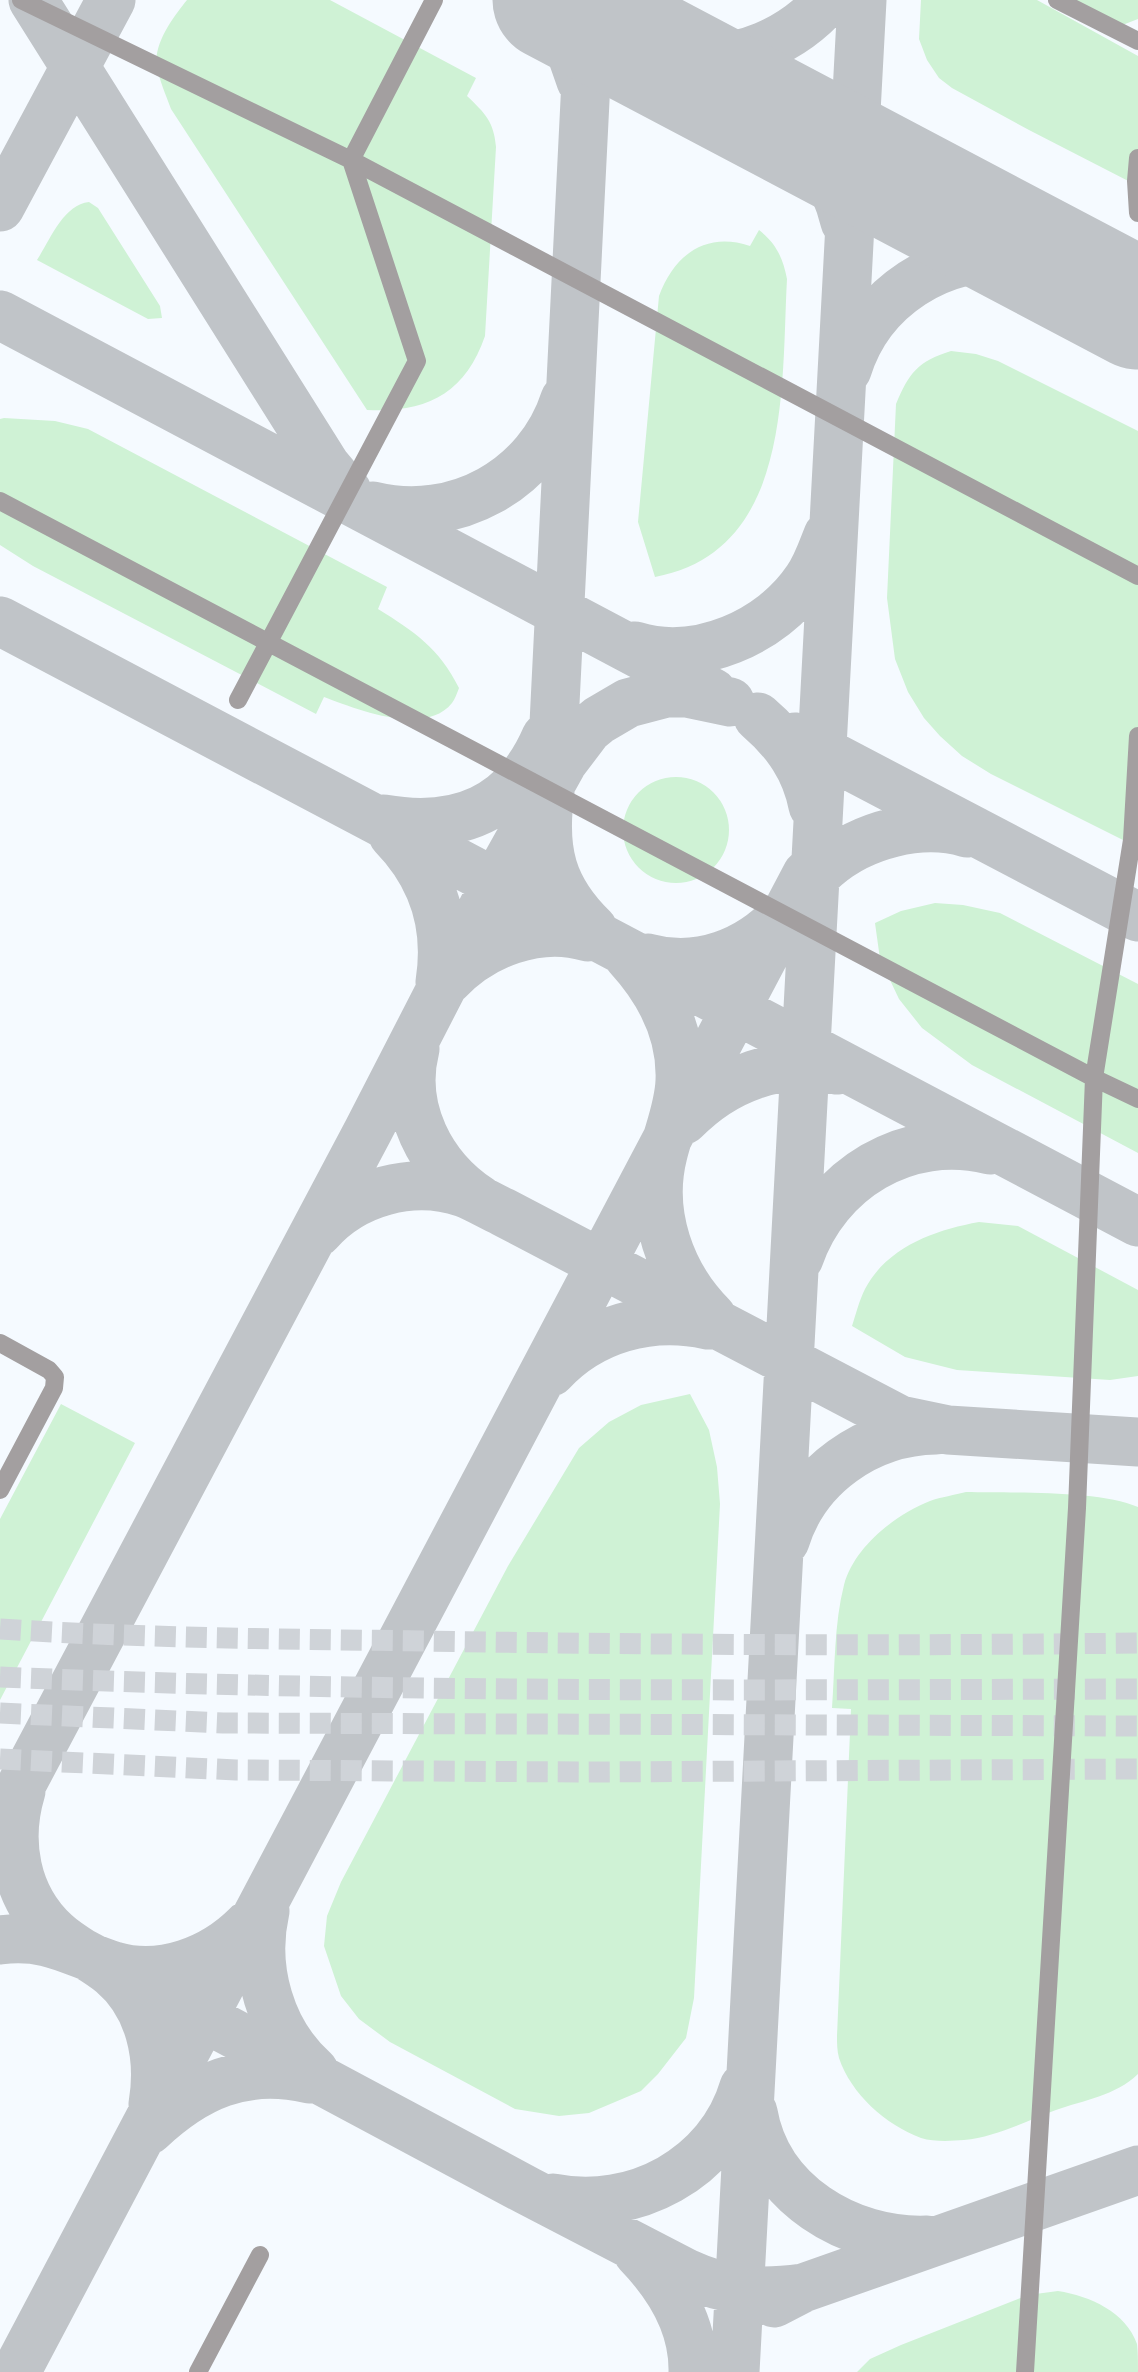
<svg xmlns="http://www.w3.org/2000/svg" width="1138" height="2372" font-family="'Golos Text',sans-serif">
<style>
.green{fill:#cff2d5}
.lines{fill:none;stroke-linecap:round;stroke-linejoin:round}
.taxiway{stroke:#c0c4c8;stroke-width:49}
.runway{stroke:#c0c4c8;stroke-width:121}
.highway-tunnel{stroke:#cfd3d8;stroke-width:21;stroke-dasharray:21 10;stroke-linecap:butt}
.minor{stroke:#a39fa0;stroke-width:18}
</style>
<rect width="100%" height="100%" fill="#f5faff"/>
<path class="green" d="M187,0H330L476,78L467,96C485,113 494,122 496,147L485,336C465,394 426,413 367,410L171,109C166,95 159,80 157,66C153,44 174,16 187,0Z
M921,0H1037L1138,56V186L1029,130L952,88L939,78L927,60L919,39Z
M1066,0H1138V19L1125,24H1113Z
M89,202L98,208L160,306L162,318L148,319L37,260C50,240 63,205 89,202Z
M759,230C776,243 783,258 787,279C781,386 793,551 655,577L638,522L659,296C674,255 706,231 750,246Z
M951,351L976,354L998,361L1138,431V751L1133,845L991,774L962,756L940,736L924,718L908,692L895,659L887,598L896,404C909,373 918,361 951,351Z
M4,418L55,421L88,429L387,587L378,609C415,632 439,648 459,688C457,693 455,699 452,703C425,737 356,709 324,697L316,714L33,566L0,545V419Z
M623 830a53 53 0 1 1 106 0a53 53 0 1 1-106 0Z
M935,903L963,905L1000,913L1138,984V1153L972,1065L922,1028L899,999L880,959L875,923L901,911Z
M979,1222L1018,1226L1138,1290V1376L1110,1380L957,1370L905,1357L852,1326C856,1314 859,1301 865,1289C887,1247 935,1230 979,1222Z
M690,1394L709,1430L717,1467L720,1504L694,1998L686,2038L658,2074L641,2091L589,2113L559,2116L515,2109L390,2042L359,2019L341,1996L324,1946L327,1916L341,1882L508,1566L579,1448L609,1422L641,1405Z
M61,1404L135,1443L0,1700V1519Z
M966,1492C1011,1493 1099,1490 1138,1507V2074C1115,2096 1084,2100 1056,2110C1026,2121 996,2137 964,2140C951,2141 934,2142 921,2138C886,2125 851,2094 839,2058C837,2051 837,2043 837,2036L851,1709L832,1708C835,1668 834,1624 844,1585C854,1547 895,1515 930,1501C941,1497 955,1495 966,1492Z
M1058,2291C1090,2296 1126,2312 1137,2344C1138,2352 1138,2364 1138,2372H857L870,2359L901,2345L1028,2295Z"/>
<g class="lines">
<path class="taxiway" d="M33,0L326,466L347,491
M540,0L566,38L581,81
M629,40C648,46 667,54 687,57C740,64 793,40 828,0
M769,114C808,142 834,175 845,222
M0,207L111,0
M0,315L713,693
M847,370C869,297 942,250 1018,258C1038,260 1056,267 1075,275
M373,506C455,526 539,480 565,399
M0,621L1138,1222
M635,646C697,665 772,632 807,580C817,566 822,550 828,535
M758,717C787,742 806,769 813,806
M795,737L1138,917
M551,784L590,0
M550,792C542,850 551,888 593,929
M383,819C458,832 515,809 546,737
M393,835C433,876 449,925 440,982
M628,956C660,991 682,1032 680,1081C679,1107 669,1130 663,1154C648,1213 670,1275 712,1317
M648,958C698,972 750,952 784,914C798,898 809,880 826,866C862,835 921,819 967,833
M447,981C482,944 538,922 588,937
M415,1049C400,1108 430,1167 480,1200
M684,1120C724,1079 780,1057 837,1070
M318,1232C353,1192 413,1175 464,1193C477,1198 490,1206 503,1212L900,1420L948,1430L1138,1442
M799,1258C826,1179 907,1129 990,1150
M551,1372C591,1329 650,1312 708,1325
M785,1541C805,1475 868,1431 936,1430
M21,1791C6,1841 15,1896 55,1933C72,1949 94,1958 112,1973C150,2005 161,2057 153,2104
M0,1825L368,1131L495,884L563,762L588,729L599,720L628,703L666,693H687L730,702
M265,1911C252,1968 270,2032 314,2071
M0,1940C49,1934 71,1952 114,1966C161,1980 213,1960 247,1926
M83,1953L528,2191L686,2273C727,2292 759,2294 803,2288
M753,2112C767,2194 849,2243 927,2240
M149,2130C196,2086 244,2064 309,2079
M553,2198C633,2214 720,2169 744,2087
M638,2253C669,2285 694,2326 693,2372
M774,2303L803,2288L1138,2170
M16,2372L807,874
M735,2372L862,0"/>
<path class="runway" d="M553,0L1138,309"/>
<path class="highway-tunnel" d="M0,1629C141,1638 282,1639 423,1641C661,1645 900,1646 1138,1643
M0,1677C379,1693 759,1690 1138,1689
M0,1713L223,1723L1138,1726
M0,1759L236,1770L588,1772L1138,1769"/>
<path class="minor" d="M21,0L351,160L1138,576
M1057,0L1138,41
M1138,158L1136,181L1138,213
M0,501L1094,1078L1138,1099
M238,700L417,361L351,160L434,0
M0,1343L49,1370L55,1377L54,1388L0,1490
M198,2372L260,2255
M1025,2372L1077,1508L1094,1078L1132,840L1138,736"/>
</g>
</svg>
